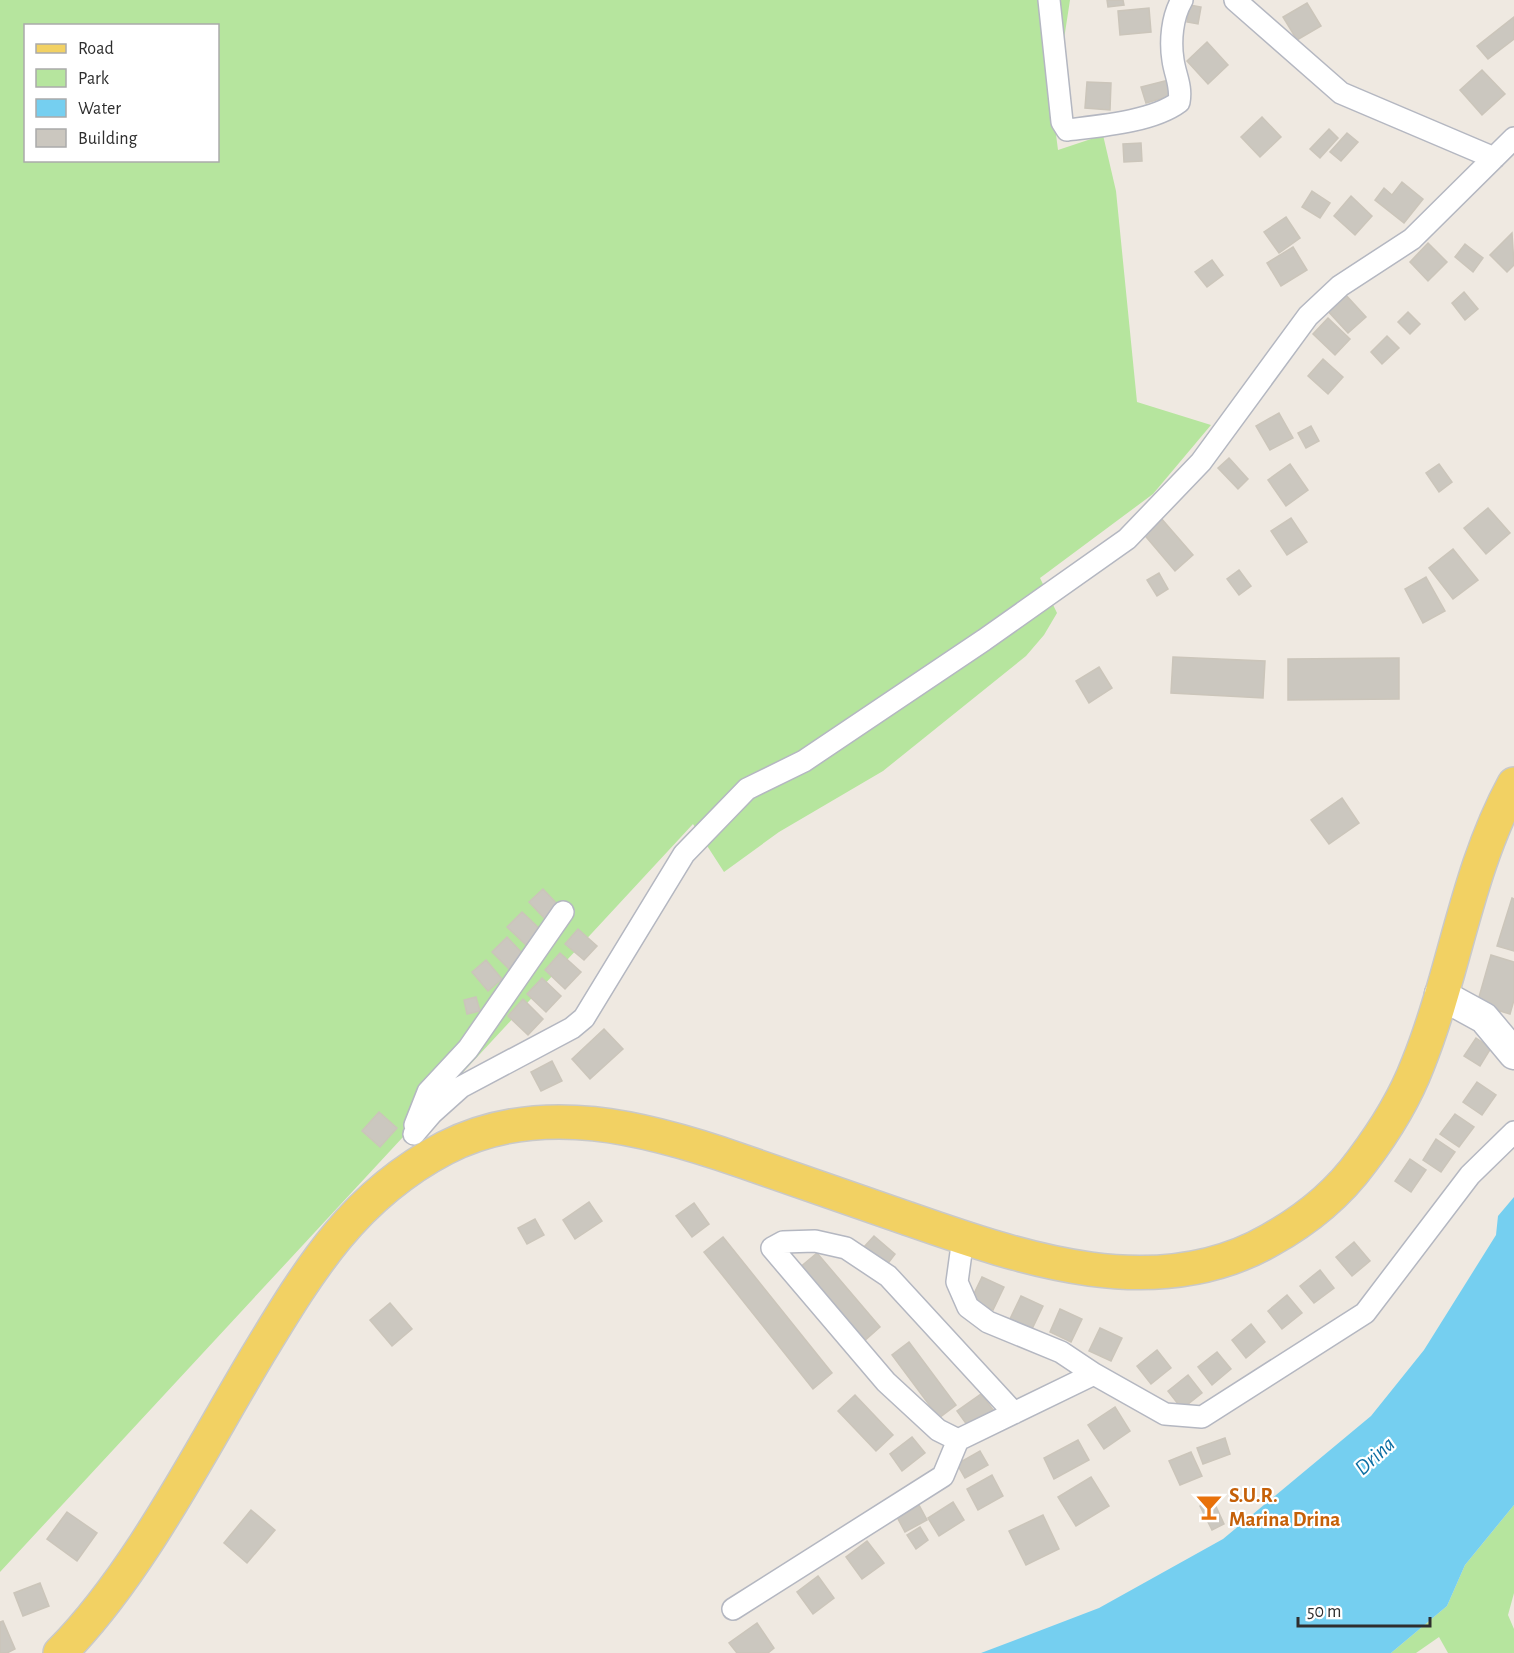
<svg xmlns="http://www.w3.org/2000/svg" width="1514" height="1653" font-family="'Alegreya Sans',sans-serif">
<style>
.green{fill:#b6e59e;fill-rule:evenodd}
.water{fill:#75cff0}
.building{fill:#cbc7bf;stroke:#cbc5ba;stroke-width:1.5}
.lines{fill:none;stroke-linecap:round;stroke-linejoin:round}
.street-casing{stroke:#b4b7c1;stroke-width:24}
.secondary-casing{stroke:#b4b7c1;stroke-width:33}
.primary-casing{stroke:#c9c9c9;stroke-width:36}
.street{stroke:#fff;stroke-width:21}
.secondary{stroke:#fff;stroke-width:30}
.primary{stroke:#f2d163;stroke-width:33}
.labels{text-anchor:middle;stroke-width:4.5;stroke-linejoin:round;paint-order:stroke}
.food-label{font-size:21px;font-weight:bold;fill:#c56008;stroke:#fff;text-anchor:start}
.water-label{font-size:22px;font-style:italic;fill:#0d6fa3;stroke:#fff}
</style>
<rect width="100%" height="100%" fill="#efe9e1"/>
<path class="green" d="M0,0H1070L1053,111L1058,150L1103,135L1116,191L1137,402L1211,425L1153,494L1040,578L1057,613L1044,635L1026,656L883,771L779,832L724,872L693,824L0,1572ZM26,26H218V160H26Z
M1514,1505V1593L1508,1615L1514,1629V1653H1448L1439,1637L1416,1653H1391L1447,1606L1465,1565Z"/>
<path class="water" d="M1514,1197V1505L1465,1565L1447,1606L1391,1653H981L1099,1608L1223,1539L1371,1416L1424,1350L1496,1235L1498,1216Z"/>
<path class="building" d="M1107,0H1123L1124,5L1108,7Z
M1307,3L1321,26L1297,40L1283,17Z
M1190,5L1201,7L1198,24L1187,22Z
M1149,8L1151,32L1120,35L1118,11Z
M1514,17V39L1488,59L1477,46Z
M1207,42L1228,65L1208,84L1187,61Z
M1482,70L1505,94L1482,115L1460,90Z
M1169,80L1173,95L1146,103L1141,87Z
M1087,82L1111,83L1110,110L1085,108Z
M1262,117L1281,137L1260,157L1241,137Z
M1329,129L1338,138L1320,158L1310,149Z
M1347,133L1358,142L1341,161L1330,152Z
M1141,143L1142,161L1124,162L1123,144Z
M1402,182L1423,199L1404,223L1375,200L1384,188L1392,195Z
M1312,191L1330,203L1320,218L1302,207Z
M1351,196L1372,216L1355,235L1334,216Z
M1286,217L1300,238L1279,253L1264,232Z
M1512,233L1514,265L1507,272L1490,255Z
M1428,243L1447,262L1428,281L1410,262Z
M1465,244L1483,258L1473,272L1455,257Z
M1293,247L1307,270L1281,286L1267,263Z
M1212,260L1223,275L1207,287L1195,272Z
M1464,292L1478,309L1465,320L1452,303Z
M1344,293L1366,317L1348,333L1326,309Z
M1408,312L1420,324L1410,334L1398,322Z
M1328,318L1350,339L1335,355L1313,334Z
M1387,336L1399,348L1382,364L1371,352Z
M1323,359L1343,377L1328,394L1308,376Z
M1279,413L1293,438L1270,450L1256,426Z
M1311,426L1319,441L1306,448L1298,433Z
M1229,458L1248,479L1238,489L1218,468Z
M1290,464L1308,490L1286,506L1268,480Z
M1439,464L1452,482L1439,492L1426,473Z
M1488,508L1510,533L1486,554L1464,528Z
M1160,517L1193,555L1175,571L1142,532Z
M1291,518L1307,542L1287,555L1271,531Z
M1453,549L1478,580L1453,599L1429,568Z
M1239,570L1251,586L1239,595L1227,579Z
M1159,573L1168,589L1157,596L1147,580Z
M1426,577L1445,611L1423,623L1405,589Z
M1173,657L1265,661L1263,698L1171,693Z
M1399,658V699L1288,700V659Z
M1099,667L1112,688L1089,703L1076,681Z
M1342,798L1359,823L1329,844L1311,820Z
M543,889L559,906L545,919L529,902Z
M1512,898L1514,899V951L1497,946Z
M522,912L541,930L526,945L507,927Z
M578,929L597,946L584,960L565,944Z
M507,937L523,954L509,969L492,952Z
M560,953L581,972L565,989L545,970Z
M1491,955L1514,962V1000L1510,1014L1477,1004Z
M486,960L502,979L488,991L472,972Z
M542,978L561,996L546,1012L527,994Z
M476,997L480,1011L467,1014L464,1000Z
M523,999L543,1019L528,1035L508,1016Z
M604,1029L623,1049L590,1079L572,1059Z
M1476,1038L1491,1048L1480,1066L1464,1056Z
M552,1061L562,1081L541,1091L531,1072Z
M1477,1082L1496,1095L1482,1115L1463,1102Z
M379,1112L397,1128L380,1147L362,1131Z
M1455,1114L1474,1127L1459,1147L1440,1134Z
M1436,1139L1455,1152L1441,1172L1423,1160Z
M1410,1159L1426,1170L1411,1192L1395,1181Z
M589,1202L602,1221L575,1239L563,1220Z
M694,1203L709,1224L692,1237L676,1216Z
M535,1219L544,1235L527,1244L518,1228Z
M874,1236L895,1254L886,1266L864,1247Z
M723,1237L832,1373L813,1389L704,1252Z
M1354,1242L1370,1261L1352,1276L1336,1257Z
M817,1253L880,1327L862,1343L799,1268Z
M1320,1270L1334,1288L1314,1303L1300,1286Z
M982,1277L1004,1287L993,1310L971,1300Z
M1287,1295L1302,1313L1282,1329L1268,1311Z
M1021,1296L1043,1306L1032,1329L1010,1319Z
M390,1303L412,1329L392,1346L370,1320Z
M1060,1309L1082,1319L1071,1342L1050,1332Z
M1251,1324L1265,1342L1246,1358L1232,1340Z
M1100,1328L1122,1338L1111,1361L1089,1351Z
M909,1342L956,1405L939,1418L892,1355Z
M1157,1350L1171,1368L1151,1384L1137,1366Z
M1217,1352L1231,1369L1212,1385L1198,1367Z
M1188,1375L1202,1393L1182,1409L1168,1391Z
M981,1394L994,1411L970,1429L957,1411Z
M855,1395L893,1435L876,1451L838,1411Z
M1115,1407L1130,1431L1104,1449L1088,1425Z
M912,1437L925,1453L902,1471L890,1454Z
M1225,1438L1230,1454L1203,1464L1197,1448Z
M1078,1440L1089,1460L1054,1479L1044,1458Z
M980,1451L988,1465L965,1478L957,1464Z
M1191,1452L1202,1476L1180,1485L1169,1461Z
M992,1475L1003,1496L978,1510L967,1489Z
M1091,1477L1109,1506L1076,1526L1058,1497Z
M1213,1500L1224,1524L1212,1530L1200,1506Z
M953,1502L964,1520L939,1536L928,1518Z
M919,1505L927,1520L905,1532L897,1517Z
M251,1510L275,1530L247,1563L224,1543Z
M67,1512L97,1533L77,1561L47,1539Z
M1043,1515L1059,1549L1026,1565L1009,1531Z
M920,1527L928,1540L916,1549L907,1535Z
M867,1541L884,1563L862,1579L846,1557Z
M818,1576L834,1598L813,1614L797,1592Z
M40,1583L49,1606L23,1616L14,1593Z
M3,1621L15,1649L7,1653H0V1622Z
M757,1623L774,1648L768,1653H737L729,1643Z"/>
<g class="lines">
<defs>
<path id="street" d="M1049,0L1062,122L1067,130C1099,126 1152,122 1179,102C1182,86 1175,75 1173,60C1170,41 1172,17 1182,0
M1235,0L1341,93L1494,158
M415,1125L428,1092L468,1049L563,912
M414,1134L432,1113L461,1087L572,1028L584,1018L684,854L747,789L804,761L984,640L1127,539L1201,462L1308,316L1340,286L1412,239L1514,138
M963,1238L957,1282L968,1307L988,1322L1061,1352L1094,1374
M1014,1413L888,1276L846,1248L815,1241L783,1242L772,1248L886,1382L938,1430L958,1440L1094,1374L1165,1414L1202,1417L1365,1313L1470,1175L1514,1132
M733,1609L943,1476L958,1440"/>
<path id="secondary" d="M1440,994L1484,1018L1514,1054"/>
<path id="primary" d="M60,1653C138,1575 200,1451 257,1356C309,1270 353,1196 445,1148C540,1099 648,1128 742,1161C797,1180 851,1199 906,1218C1021,1258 1155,1306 1270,1240C1306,1220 1338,1194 1362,1161C1384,1132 1405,1098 1418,1064C1455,972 1466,872 1514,784"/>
</defs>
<use href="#street" class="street-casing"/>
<use href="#secondary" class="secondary-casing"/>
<use href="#primary" class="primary-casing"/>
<use href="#street" class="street"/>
<use href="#secondary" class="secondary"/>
<use href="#primary" class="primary"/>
</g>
<defs>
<symbol id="bar-bare" viewBox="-9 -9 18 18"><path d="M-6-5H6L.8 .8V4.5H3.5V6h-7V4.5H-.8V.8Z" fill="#e8710a" stroke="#fff" stroke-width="2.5" paint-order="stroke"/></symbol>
</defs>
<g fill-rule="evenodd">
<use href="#bar-bare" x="1190" y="1488" width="38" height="38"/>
</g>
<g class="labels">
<g class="food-label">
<text x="1229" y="1502">S.U.R.<tspan x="1229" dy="24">Marina Drina</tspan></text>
</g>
<g class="water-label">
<text transform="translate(1374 1455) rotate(-42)" y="8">Drina</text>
</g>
</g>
<rect x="24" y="24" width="195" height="138" fill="#ffffff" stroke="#ababab" stroke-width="1.5"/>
<rect x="36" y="44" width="30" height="9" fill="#f2d163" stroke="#ababab" stroke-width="1.5"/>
<text x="78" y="54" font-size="18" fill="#2e2e2e">Road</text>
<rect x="36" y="69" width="30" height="18" fill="#b6e59e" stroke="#ababab" stroke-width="1.5"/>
<text x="78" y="84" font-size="18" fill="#2e2e2e">Park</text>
<rect x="36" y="99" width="30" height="18" fill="#75cff0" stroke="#ababab" stroke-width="1.5"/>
<text x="78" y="114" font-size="18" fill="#2e2e2e">Water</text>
<rect x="36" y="129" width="30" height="18" fill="#cbc7bf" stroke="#ababab" stroke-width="1.5"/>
<text x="78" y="144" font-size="18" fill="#2e2e2e">Building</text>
<path d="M1298 1617v9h132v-9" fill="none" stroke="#2e2e2e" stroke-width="3"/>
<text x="1307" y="1617" font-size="18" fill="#2e2e2e" stroke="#ffffff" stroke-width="4.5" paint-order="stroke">50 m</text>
</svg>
